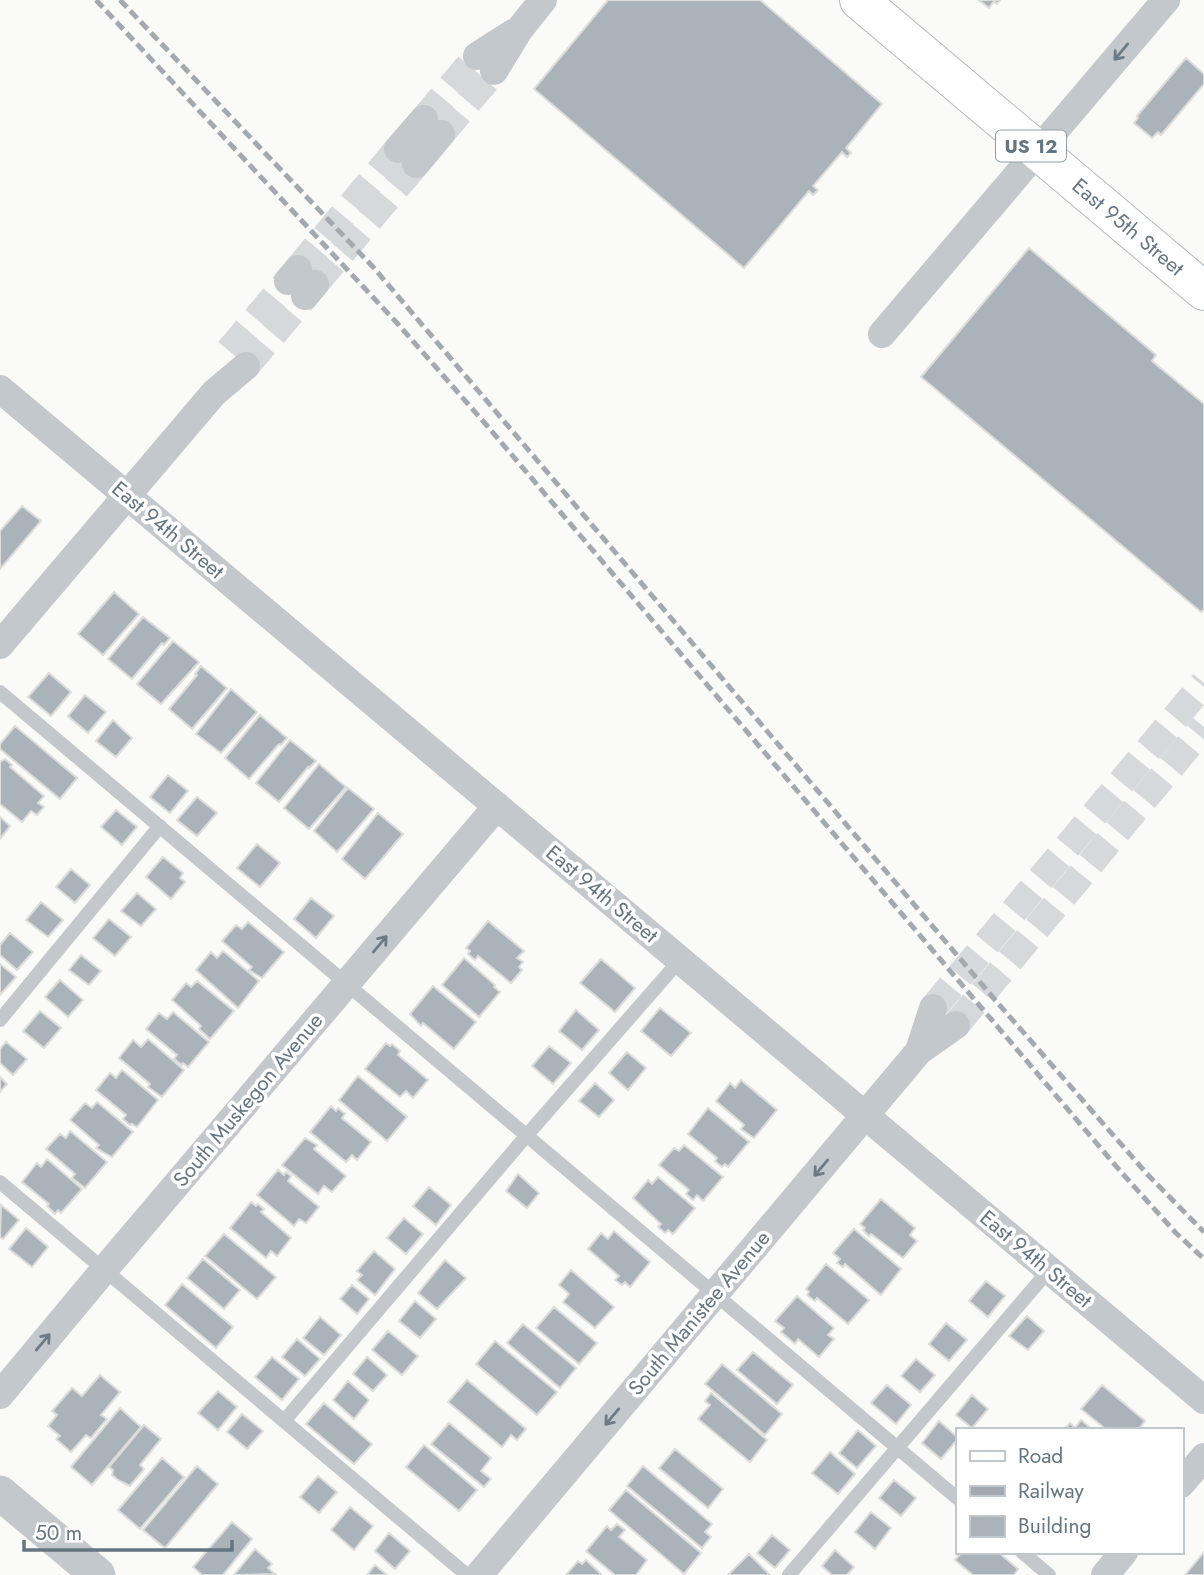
<svg xmlns="http://www.w3.org/2000/svg" width="1204" height="1575" font-family="Jost,sans-serif">
<style>
.building{fill:#aab3b9;stroke:#dcdcda;stroke-width:2}
.lines{fill:none;stroke-linecap:round;stroke-linejoin:round}
.minor-tunnel{stroke:#d5d9db;stroke-width:28;stroke-dasharray:28 14;stroke-linecap:butt}
.primary-casing{stroke:#b5babe;stroke-width:40}
.service{stroke:#c3c8cc;stroke-width:14}
.minor{stroke:#c3c8cc;stroke-width:28}
.tertiary{stroke:#c3c8cc;stroke-width:35}
.primary{stroke:#fff;stroke-width:38}
.rail{stroke:#a2aab0;stroke-width:5;stroke-dasharray:10 5;stroke-linecap:butt}
.oneway{stroke:#6a7a87}
.labels{text-anchor:middle;stroke-width:7;stroke-linejoin:round;paint-order:stroke}
.shield{fill:#fff;stroke:#939fa8;stroke-width:2}
.shield-label{font-size:19px;font-weight:bold;fill:#657683}
.street-label{font-size:21px;fill:#657683;stroke:#fff}
</style>
<rect width="100%" height="100%" fill="#fafaf8"/>
<path class="building" d="M608,0H760L882,104L846,148L851,153L847,157L842,152L813,186L818,190L813,195L809,191L744,268L534,89Z
M979,0H1000L997,4L994,1L989,8Z
M1186,58L1204,74V84L1161,135L1158,132L1152,138L1134,123L1138,118L1137,116Z
M1029,248L1156,355L1152,361L1204,404V609L1201,612L921,377Z
M22,506L41,521L0,569V531Z
M114,592L139,614L103,655L78,634Z
M143,617L170,638L164,645L162,643L132,679L108,659Z
M173,641L199,662L161,704L137,684Z
M201,666L227,688L192,729L169,709L197,675L195,674Z
M49,673L71,692L51,716L28,697Z
M231,689L257,712L221,753L196,734Z
M85,695L106,712L88,733L68,716Z
M260,715L287,738L281,745L279,744L249,779L225,758Z
M113,720L132,738L116,757L96,741Z
M15,726L77,778L60,799L0,749V744Z
M290,740L316,761L309,768L308,767L279,802L256,783Z
M5,759L12,765L10,767L44,796L38,803L44,807L37,815L31,811L22,822L0,804V762Z
M319,764L346,787L309,829L284,808Z
M168,775L188,791L170,813L150,797Z
M348,788L374,809L337,852L314,831Z
M197,797L217,813L197,836L177,820Z
M116,810L137,827L122,845L101,827Z
M378,813L403,834L365,879L342,859Z
M0,817L10,826L0,839Z
M257,844L280,863L260,887L237,868Z
M163,857L183,873L180,878L185,882L171,899L146,877Z
M71,869L90,885L75,903L56,887Z
M137,893L156,909L141,926L121,911Z
M311,898L334,916L316,938L294,919Z
M41,902L63,920L48,937L26,920Z
M109,919L131,937L115,956L93,938Z
M488,921L524,951L517,958L523,962L519,967L522,970L511,983L478,956L475,960L468,954L470,951L466,948Z
M248,922L284,952L262,978L249,970L252,967L222,941L236,925L242,929Z
M10,933L33,952L17,970L0,955V945Z
M223,951L259,981L238,1008L196,970L211,952L217,958Z
M81,955L101,971L89,985L69,970Z
M464,958L495,985L494,987L500,992L479,1017L442,985Z
M601,959L635,988L615,1012L580,983Z
M0,964L16,977L0,995Z
M60,980L83,1000L68,1017L45,997Z
M197,981L234,1011L210,1039L199,1029L201,1026L172,1000L186,983L191,987Z
M433,986L476,1022L454,1049L423,1023L421,1026L410,1014Z
M660,1008L691,1033L671,1056L641,1031Z
M576,1010L599,1030L582,1050L559,1031Z
M40,1011L61,1028L44,1048L23,1031Z
M173,1012L209,1042L188,1067L183,1063L182,1065L174,1059L177,1055L146,1029L159,1013L167,1019Z
M148,1039L184,1070L162,1097L148,1087L150,1084L119,1058L133,1040L141,1047Z
M6,1042L27,1059L13,1075L0,1063V1049Z
M386,1043L390,1046L392,1044L400,1051L398,1055L428,1080L413,1098L406,1091L400,1097L365,1069Z
M549,1046L571,1063L553,1084L532,1066Z
M627,1052L646,1068L628,1090L609,1073Z
M122,1070L158,1100L137,1127L132,1124L130,1125L123,1119L126,1115L96,1090L110,1073L116,1078Z
M358,1076L407,1117L387,1141L339,1100Z
M0,1077L7,1084L0,1092Z
M741,1080L777,1110L754,1138L741,1129L744,1125L716,1101L730,1083L735,1088Z
M595,1083L614,1100L599,1117L579,1101Z
M97,1102L133,1132L112,1157L96,1148L99,1145L70,1120L85,1103L92,1108Z
M331,1106L336,1111L338,1108L345,1114L342,1118L371,1142L357,1160L352,1155L346,1162L310,1132Z
M708,1108L749,1142L728,1167L725,1164L722,1167L715,1161L717,1158L688,1134Z
M70,1131L107,1162L85,1188L72,1178L75,1174L46,1149L60,1134L66,1138Z
M305,1138L317,1145L314,1149L346,1176L332,1192L324,1186L318,1194L282,1165Z
M684,1145L723,1177L703,1201L697,1195L693,1200L686,1194L689,1190L659,1165L674,1148L679,1151Z
M47,1159L82,1189L61,1213L58,1210L55,1214L47,1206L49,1204L22,1182L37,1163L41,1167Z
M278,1170L284,1175L286,1172L291,1176L288,1181L319,1207L306,1223L299,1219L294,1226L257,1195Z
M518,1174L539,1193L527,1208L506,1191Z
M658,1177L695,1208L673,1234L668,1230L665,1233L658,1227L661,1224L633,1198L648,1180L652,1184Z
M429,1187L451,1205L436,1225L413,1206Z
M881,1199L915,1228L910,1235L917,1241L903,1258L871,1234L869,1236L863,1230L865,1228L860,1224Z
M251,1202L256,1206L258,1204L264,1209L261,1212L291,1238L277,1256L271,1251L266,1258L230,1228Z
M1,1205L19,1220L3,1239L0,1237Z
M404,1218L423,1234L406,1254L387,1238Z
M26,1228L48,1247L32,1267L9,1249Z
M854,1229L901,1269L881,1295L845,1264L843,1267L837,1263L840,1259L833,1253Z
M614,1231L650,1262L630,1287L625,1282L622,1285L615,1280L619,1276L588,1249L601,1233L608,1239Z
M224,1234L276,1277L257,1299L205,1256Z
M374,1251L395,1269L375,1295L357,1280L362,1275L357,1271Z
M203,1259L240,1290L224,1309L187,1278Z
M445,1260L466,1278L437,1309L418,1293Z
M826,1264L869,1300L848,1324L817,1298L815,1301L807,1295L809,1292L806,1289Z
M571,1270L614,1307L595,1328L563,1302L569,1294L559,1285Z
M986,1281L1005,1296L988,1317L969,1301Z
M182,1284L233,1327L216,1348L165,1305Z
M352,1285L369,1299L357,1314L340,1299Z
M797,1296L834,1328L828,1335L834,1339L819,1357L798,1339L795,1344L781,1332L784,1328L775,1321Z
M415,1301L436,1319L420,1338L399,1321Z
M554,1307L597,1343L579,1364L536,1328Z
M1027,1316L1044,1331L1028,1350L1009,1336Z
M320,1317L341,1335L324,1355L303,1338Z
M946,1323L967,1340L949,1361L929,1344Z
M523,1324L576,1368L560,1388L507,1343Z
M388,1331L418,1356L402,1375L372,1350Z
M297,1339L320,1359L305,1376L282,1357Z
M495,1341L557,1392L537,1415L476,1364Z
M753,1352L793,1385L777,1404L737,1370Z
M272,1357L299,1379L282,1400L255,1377Z
M367,1357L387,1375L373,1391L353,1374Z
M916,1359L935,1375L920,1392L901,1376Z
M722,1364L782,1414L765,1435L705,1384Z
M100,1375L120,1392L101,1415L107,1419L91,1438L86,1435L71,1452L56,1439L60,1436L48,1426L57,1415L52,1411L72,1388L82,1396Z
M467,1380L526,1429L517,1440L511,1435L502,1447L448,1402Z
M348,1381L369,1400L354,1419L333,1400Z
M887,1385L911,1405L896,1424L871,1403Z
M1102,1385L1145,1421L1138,1430H1107L1081,1409Z
M218,1391L237,1407L218,1430L198,1413Z
M711,1393L767,1440L750,1462L698,1419L710,1405L705,1401Z
M972,1395L988,1409L972,1428L956,1415Z
M324,1403L372,1444L354,1464L306,1424Z
M120,1408L141,1427L92,1485L71,1467Z
M242,1414L263,1431L247,1449L227,1432Z
M1081,1420L1093,1430H1064L1070,1423L1075,1428Z
M939,1421L957,1437V1440L941,1459L922,1443Z
M449,1423L491,1458L481,1471L491,1479L484,1487L431,1444Z
M144,1425L161,1439L140,1465L144,1469L130,1486L118,1480L112,1475L113,1470L109,1467Z
M858,1430L876,1446L857,1468L839,1453Z
M424,1445L477,1490L459,1511L406,1467Z
M675,1449L723,1489L708,1508L659,1468Z
M830,1452L855,1474L838,1494L812,1473Z
M162,1458L184,1477L140,1529L118,1510Z
M197,1466L218,1484L165,1548L143,1530Z
M643,1466L712,1524L705,1532L711,1537L702,1548L627,1486Z
M318,1476L337,1492L319,1513L300,1497Z
M894,1480L916,1498L901,1516L879,1498Z
M626,1490L701,1553L684,1574L609,1510Z
M350,1507L373,1526L354,1550L331,1530Z
M871,1512L891,1528L875,1549L855,1532Z
M232,1522L252,1539L223,1575H202L193,1567Z
M617,1524L625,1530L619,1537L647,1560L636,1575H615L586,1551L607,1526L611,1530Z
M389,1533L410,1551L395,1569L375,1551Z
M772,1535L790,1550L775,1568L757,1553Z
M255,1549L272,1564L268,1568L275,1574L234,1575Z
M835,1550L854,1567L847,1575H832L822,1566Z
M962,1552H998L1018,1569L1014,1575H973L955,1560Z
M1204,1552V1575H1185Z
M749,1554L770,1575H728Z
M586,1560L601,1574L600,1575H566L578,1561L582,1564Z
M375,1565L387,1575H367Z"/>
<g class="lines">
<path class="minor-tunnel" d="M424,119L477,56
M441,134L494,71
M298,269L398,149
M315,284L416,164
M229,351L288,281
M246,366L305,296
M933,1008L1204,683
M956,1025L1204,727"/>
<defs>
<path id="primary" d="M859,0L1204,291"/>
</defs>
<use href="#primary" class="primary-casing"/>
<path class="service" d="M0,692L957,1498
M0,1020L160,826
M0,1182L467,1575
M284,1421L527,1135L680,960
M1022,1552L1049,1575
M789,1575L1049,1270"/>
<path class="minor" d="M477,56L513,33
M494,71L519,30L543,0
M398,149L424,119
M416,164L441,134
M288,281L298,269
M305,296L315,284
M882,334L1166,0
M0,389L1204,1400
M0,645L214,393L246,366
M919,1051L933,1008
M0,1395L104,1270L497,806
M1181,1484L1204,1457
M479,1575L919,1051L956,1025
M1105,1575L1124,1552"/>
<path class="tertiary" d="M0,1493L98,1575"/>
<use href="#primary" class="primary"/>
<path class="rail" d="M96,0L397,323L483,421L1121,1172L1176,1233L1204,1259
M120,0L374,268L996,1001L1148,1175L1204,1232"/>
</g>
<defs><path id="oneway-shaft" d="M-6 0H5M1.5-3L5.5 0L1.5 3" fill="none" stroke-width="1.6" stroke-linecap="round" stroke-linejoin="round" transform="scale(1.75)"/></defs>
<g class="oneway">
<use href="#oneway-shaft" transform="translate(1121 52) rotate(130)"/>
<use href="#oneway-shaft" transform="translate(380 944) rotate(-50)"/>
<use href="#oneway-shaft" transform="translate(821 1168) rotate(130)"/>
<use href="#oneway-shaft" transform="translate(43 1342) rotate(-50)"/>
<use href="#oneway-shaft" transform="translate(612 1417) rotate(130)"/>
</g>
<g class="labels">
<rect class="shield" x="996" y="130.5" width="70" height="31" rx="5"/>
<g class="shield-label">
<text x="1031" y="153">US 12</text>
</g>
<g class="street-label">
<text transform="translate(1128 227) rotate(40)" y="7">East 95th Street</text>
<text transform="translate(168 530) rotate(40)" y="7">East 94th Street</text>
<text transform="translate(602 894) rotate(40)" y="7">East 94th Street</text>
<text transform="translate(248 1100) rotate(-50)" y="7">South Muskegon Avenue</text>
<text transform="translate(1036 1259) rotate(40)" y="7">East 94th Street</text>
<text transform="translate(699 1313) rotate(-50)" y="7">South Manistee Avenue</text>
</g>
</g>
<rect x="956" y="1428" width="228" height="126" fill="#ffffff" stroke="#c1c8cd" stroke-width="2"/>
<rect x="970" y="1451" width="35" height="10" fill="#ffffff" stroke="#c1c8cd" stroke-width="2"/>
<text x="1018" y="1463" font-size="21" fill="#657683">Road</text>
<rect x="970" y="1486" width="35" height="10" fill="#a2aab0" stroke="#c1c8cd" stroke-width="2"/>
<text x="1018" y="1498" font-size="21" fill="#657683">Railway</text>
<rect x="970" y="1516" width="35" height="21" fill="#aab3b9" stroke="#c1c8cd" stroke-width="2"/>
<text x="1018" y="1533" font-size="21" fill="#657683">Building</text>
<path d="M24 1540v10h208v-10" fill="none" stroke="#657683" stroke-width="3.5"/>
<text x="35" y="1540" font-size="21" fill="#657683" stroke="#ffffff" stroke-width="5" paint-order="stroke">50 m</text>
</svg>
